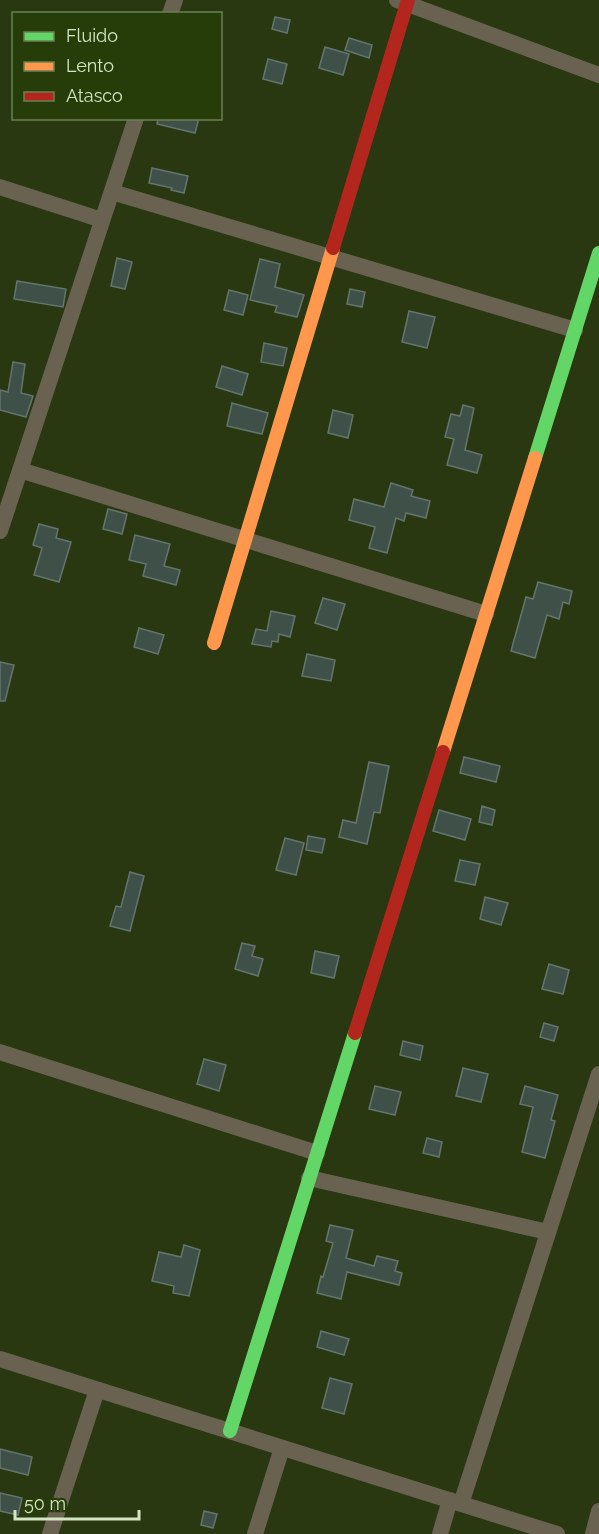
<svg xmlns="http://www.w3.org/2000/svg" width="599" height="1534" font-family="Raleway,sans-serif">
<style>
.building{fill:#3f5049;stroke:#64756e;stroke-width:1.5}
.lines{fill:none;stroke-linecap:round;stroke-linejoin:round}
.street{stroke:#6a6250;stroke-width:16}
.fast{stroke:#63d668;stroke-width:14}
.slow{stroke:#ff974d;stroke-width:14}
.jam{stroke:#b3261e;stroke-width:14}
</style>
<rect width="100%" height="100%" fill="#293811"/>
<path class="building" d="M275,17L290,20L287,33L272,29Z
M349,38L372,45L369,58L345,50Z
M325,47L349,54L343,75L319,68Z
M268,59L287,64L282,84L263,79Z
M158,118H199L195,133L157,124Z
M152,168L188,176L184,193L171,190L172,188L149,183Z
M117,258L132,262L125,289L111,286Z
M260,259L280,264L275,287L304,295L297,317L275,312L277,306L250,300Z
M17,281L66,289L63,307L14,299Z
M350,289L365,292L362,307L347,304Z
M229,290L248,295L243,315L224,310Z
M409,311L435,317L427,348L402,342Z
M264,343L287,348L283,366L261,362Z
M13,362L25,364L21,393L33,396L26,417L0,410V390L8,392Z
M222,366L248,374L242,395L216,387Z
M232,403L268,413L262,434L227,426Z
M463,405L474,408L465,450L482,455L477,473L447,465L454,439L445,437L451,414L460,416Z
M333,410L353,415L348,438L328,433Z
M391,483L413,490L411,496L430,501L426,518L406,513L404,521L396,518L387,553L369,548L375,527L349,520L354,499L384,507Z
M108,509L127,514L122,534L103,529Z
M39,524L58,529L56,538L71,542L59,582L34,575L42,548L33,545Z
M135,535L170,544L164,566L180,570L176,585L143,576L146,564L129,560Z
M538,582L572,591L569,604L563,602L559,619L547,615L535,658L511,651L526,597L533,599Z
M323,598L345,604L337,630L315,623Z
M271,611L295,616L290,637L279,634L278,642L272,641L271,647L252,644L256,629L267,631Z
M139,628L164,635L158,654L134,647Z
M307,654L335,660L331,681L302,676Z
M0,662L14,665L5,701H0Z
M464,757L500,766L496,782L460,773Z
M369,762L389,766L380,813L374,812L367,844L339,837L343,820L356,823Z
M482,806L495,810L492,825L479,822Z
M439,810L471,819L465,840L433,831Z
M308,836L325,839L322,853L306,850Z
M285,838L304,843L296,875L276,870Z
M460,860L480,864L475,885L455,881Z
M130,872L144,876L130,931L110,926L116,906L121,907Z
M485,897L508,903L501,925L480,919Z
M242,943L255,946L252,956L263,959L258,976L235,969Z
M315,951L339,956L334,978L311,973Z
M549,964L569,970L563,994L542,989Z
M544,1023L558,1027L554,1041L540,1037Z
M403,1041L423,1046L420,1060L400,1055Z
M204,1059L226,1065L219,1091L197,1084Z
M463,1068L488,1074L481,1102L456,1096Z
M375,1086L401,1092L395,1115L369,1109Z
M525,1086L558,1095L551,1120L555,1121L545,1158L522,1152L533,1107L520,1104Z
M427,1138L442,1142L439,1157L423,1153Z
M330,1225L353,1230L346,1258L374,1266L377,1256L398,1261L395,1271L402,1273L399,1285L347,1272L341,1299L317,1293L321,1276L323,1277L333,1243L326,1241Z
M184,1245L200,1250L189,1296L173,1293L174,1286L152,1281L159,1252L181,1257Z
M321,1331L349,1339L344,1355L317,1347Z
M330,1378L352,1384L344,1414L322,1408Z
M0,1449L32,1457L28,1475L0,1468Z
M0,1493L22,1498L18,1515L0,1511Z
M204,1511L217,1514L213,1528L201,1525Z"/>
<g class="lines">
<path class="street" d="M397,0L599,75
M170,14L175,0
M0,187L102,220
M112,192L575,330
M20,470L486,614
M0,531L136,118
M0,1052L317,1153
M309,1178L548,1232
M0,1359L557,1534
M461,1504L599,1074
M50,1534L97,1390
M255,1534L282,1448
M440,1534L450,1500
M593,1534L599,1511"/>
<path class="fast" d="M535,458L599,253
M230,1431L355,1033"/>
<path class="slow" d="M214,643L333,248
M443,752L535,458"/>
<path class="jam" d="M333,248L408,0
M355,1033L443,752"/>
</g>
<rect x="12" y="12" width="210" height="108" fill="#273d09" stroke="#6c8053" stroke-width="1.5"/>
<rect x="24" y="32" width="30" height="9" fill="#63d668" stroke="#6c8053" stroke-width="1.5"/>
<text x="66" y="42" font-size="18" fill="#d3e5c3">Fluido</text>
<rect x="24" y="62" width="30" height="9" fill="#ff974d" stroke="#6c8053" stroke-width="1.5"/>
<text x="66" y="72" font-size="18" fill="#d3e5c3">Lento</text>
<rect x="24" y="92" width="30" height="9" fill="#b3261e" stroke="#6c8053" stroke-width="1.5"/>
<text x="66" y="102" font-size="18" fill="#d3e5c3">Atasco</text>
<path d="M15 1510v9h124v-9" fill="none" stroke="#d3e5c3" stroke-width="3"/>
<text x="24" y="1510" font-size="18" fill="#d3e5c3" stroke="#273d09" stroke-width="4.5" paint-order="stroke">50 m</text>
</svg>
